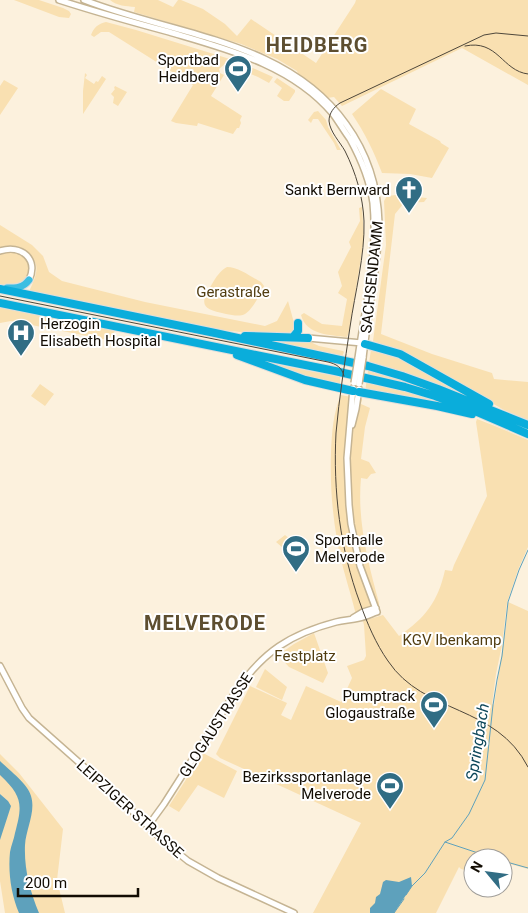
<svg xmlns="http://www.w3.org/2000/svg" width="528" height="913" font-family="Roboto,sans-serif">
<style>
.green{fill:#f9e0b1}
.water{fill:#5ea1bc}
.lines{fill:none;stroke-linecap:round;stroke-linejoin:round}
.stream{stroke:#5ea1bc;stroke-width:1}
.tertiary-casing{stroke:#c5b493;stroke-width:8}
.trunk-casing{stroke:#dedddc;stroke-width:9}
.motorway-casing{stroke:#dedddc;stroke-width:10}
.tertiary{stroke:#fff;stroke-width:5}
.trunk{stroke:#3bbee2;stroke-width:7}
.motorway{stroke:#0aaddb;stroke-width:8}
.tram{stroke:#4e473b;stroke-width:1}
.tertiary-bridge-casing{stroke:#c5b493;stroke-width:8;stroke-linecap:butt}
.tertiary-bridge{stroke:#fff;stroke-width:5}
.labels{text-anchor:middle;stroke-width:4;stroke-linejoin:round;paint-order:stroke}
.poi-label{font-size:15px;fill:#120c03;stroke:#fff;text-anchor:end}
.street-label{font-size:15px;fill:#120c03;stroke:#fff}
.park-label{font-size:15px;fill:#513d11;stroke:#fff}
.water-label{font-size:16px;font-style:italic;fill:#0e485b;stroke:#fff}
.district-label{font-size:20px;font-weight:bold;letter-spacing:1px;fill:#5d4e30;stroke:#fff}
</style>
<rect width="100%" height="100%" fill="#fcf1dd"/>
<path class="green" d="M14,0H39L63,8L69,11L71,14L69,18L59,17Z
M110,0H158L173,7L178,0H181L203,9L225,24L237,36L251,19L316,63L355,3L356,0H528V85L462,48L342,106L334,97L327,98L298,74L297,71L277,59L241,44L134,12L135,7C126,6 117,6 110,0Z
M106,22L136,30L233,60V61L226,63L219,69L220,73L224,75L211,96L242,116L240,120L241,123L239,128H237L233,134L198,123L197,126L176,123L171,121L193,85L109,32H101L94,37L91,35C94,27 98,24 106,22Z
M237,61L273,77L269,83L258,77L235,67Z
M85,73L87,75L85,78L94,84L96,81L98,82L102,76L106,79L83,114V91Z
M277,78L295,90V92L289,101H284L277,96L282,88L274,82Z
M4,80L18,88L0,115V86Z
M115,86L127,92L118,106L113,103L114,97L111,94L115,89L114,88Z
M381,89L416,109L409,124L440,141L441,143L449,148L432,178L410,174L382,173C374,152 365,133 352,114Z
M318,111L326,120L328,127L341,150H337L334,143L318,119H313L311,123L308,120L314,112Z
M396,195L427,198L424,202L404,203L395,214L381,334L432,354L492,373L494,379L528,382V420L504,410L403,352L373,341L386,245L384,201L387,196Z
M362,207L364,238L362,252L349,332L347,337C330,335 306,335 301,315L304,313L322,324L342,326L347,299L338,293L342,286L338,272L351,247L349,242L360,221L359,208Z
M0,225L32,245L43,256L49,272L62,281L145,302L265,326L277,321L288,301L296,330L287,334L250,333L220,330L29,292C32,284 38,274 36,265C31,249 14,244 0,248Z
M13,251C25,255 33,263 28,275C27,279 25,282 20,284C15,287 6,286 0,286V254L7,252Z
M227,267C239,267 251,277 261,282L264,286L263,289C259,296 252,310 245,314C240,317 232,315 226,314C203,309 198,306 212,284C216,277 220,271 227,267Z
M0,307L115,331L108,340L11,321L0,323Z
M268,339L308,341L319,346L343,351L344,352L342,357L268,341Z
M371,349L403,357L486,404L463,410L365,392Z
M265,362L340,377V386L303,378Z
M40,384L54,394L45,406L31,396Z
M341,395L362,399L361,404L370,408L365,427L361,459L369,462L376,473L371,474L367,479L361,478C357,521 368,562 379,603V606L356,615C350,590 341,565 337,540C332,511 330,482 331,452C332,432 333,413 341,395Z
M477,419L495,426L528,440V547L518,570L507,603L502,645L496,674L492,704L494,705L506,625L508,602L528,611V869L503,862V858H489L478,855L477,858H473V872L461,869L459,867L436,913H313L361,823L220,758L216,754L250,686L287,703L281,715L291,720L306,686L341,702L352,678L347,666L364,660L366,656L364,625L363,621L383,615L399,636C425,618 438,602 445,570L452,571L454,565L487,496L476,422Z
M285,535L297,545L289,553L276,542Z
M314,633L328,673L323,683L289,667L278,655L294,644Z
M265,669L287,687L282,700L256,687Z
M203,753L237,771L224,798L198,785L179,812L169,806Z
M0,754L19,773L63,829L57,880L65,913H5L0,881V840L8,801L0,794Z"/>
<path class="water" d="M0,761C9,770 28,784 31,796C36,812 26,829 25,845C24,869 30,891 39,913H19C11,894 8,872 10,852C11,846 14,839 15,833C23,804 22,796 0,775Z
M0,794L8,801L11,806L0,840Z
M411,877L412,886L394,913H370V908L375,903L376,897L380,894L383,882L386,880L399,882Z"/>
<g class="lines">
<path class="stream" d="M445,842L493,858
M503,861L528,868
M406,895L412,886L425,873L445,842L452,838L469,814L485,780L493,705L497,680L502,656L508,602L519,570L528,550
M394,913L404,899"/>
<defs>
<path id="tertiary" d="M59,0C96,12 132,22 169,32C227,49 292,65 333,114C339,122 344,131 350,139C361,159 370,181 373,203C378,254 365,308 358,358
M84,0C173,35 287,40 346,124C367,153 378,187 379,223C379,242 376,261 374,280C370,306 366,332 363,358
M0,251C21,244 39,259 29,280
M308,338L362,343
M352,425L356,409L359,389
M353,618L363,612L376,608
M0,666L22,708L29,718L109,789L167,844L188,861L218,878L294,913
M148,826L164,804L236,691C263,652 290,634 336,622C344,620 351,620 359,618C365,617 371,614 377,612L360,566L351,524L349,505L347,458L353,388"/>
<path id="trunk" d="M7,288C16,288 23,288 29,280"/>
<path id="motorway" d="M0,289L215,333L368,366L402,376L438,389L528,425
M0,303L335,371L405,387L435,396L475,411L528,434
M245,336L308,338
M293,337L298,331V323
M365,344L400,354L489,404
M237,355L305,380L353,391
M359,392L437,406L472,414"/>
</defs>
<use href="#tertiary" class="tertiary-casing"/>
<use href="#trunk" class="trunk-casing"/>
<use href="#motorway" class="motorway-casing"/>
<use href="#tertiary" class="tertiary"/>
<use href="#trunk" class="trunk"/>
<use href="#motorway" class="motorway"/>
<path class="tram" d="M528,36L496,33L484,35L340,103C334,107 329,113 329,121C330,132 340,142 345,151C356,173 363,197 364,221C365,256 355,292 350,327C345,362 339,398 336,433C333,491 340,549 360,603C367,623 376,644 388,661C424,715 496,704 528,767
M465,46C498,39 502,71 528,74
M0,296L328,362C336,364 342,367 344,376"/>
<defs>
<path id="tertiary-bridge" d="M354,383L358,358
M359,384L363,358"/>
</defs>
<use href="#tertiary-bridge" class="tertiary-bridge-casing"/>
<use href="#tertiary-bridge" class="tertiary-bridge"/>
</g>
<defs>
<symbol id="stadium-pin" viewBox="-11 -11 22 30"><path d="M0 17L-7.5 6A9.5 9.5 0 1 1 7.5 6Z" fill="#316d84" stroke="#fff"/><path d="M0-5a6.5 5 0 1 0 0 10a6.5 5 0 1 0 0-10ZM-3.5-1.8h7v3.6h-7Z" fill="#fff"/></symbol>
<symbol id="church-pin" viewBox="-11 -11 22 30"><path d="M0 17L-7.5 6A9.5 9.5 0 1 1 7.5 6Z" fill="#316d84" stroke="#fff"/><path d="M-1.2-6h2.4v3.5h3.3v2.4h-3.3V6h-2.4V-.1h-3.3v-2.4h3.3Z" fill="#fff"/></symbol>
<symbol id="hospital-pin" viewBox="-11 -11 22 30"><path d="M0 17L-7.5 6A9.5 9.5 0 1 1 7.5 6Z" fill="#316d84" stroke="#fff"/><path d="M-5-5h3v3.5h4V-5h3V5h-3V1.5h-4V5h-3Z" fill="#fff"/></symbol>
</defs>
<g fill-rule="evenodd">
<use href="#stadium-pin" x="222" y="53" width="32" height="43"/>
<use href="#church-pin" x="393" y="174" width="32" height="43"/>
<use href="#hospital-pin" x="5" y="317" width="32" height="43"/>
<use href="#stadium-pin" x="280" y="533" width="32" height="43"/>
<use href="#stadium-pin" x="418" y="689" width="32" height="43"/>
<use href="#stadium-pin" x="374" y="770" width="32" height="43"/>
</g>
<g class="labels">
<g class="poi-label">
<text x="219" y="65">Sportbad<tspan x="219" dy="17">Heidberg</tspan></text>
<text x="390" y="195">Sankt Bernward</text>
<text x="40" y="329" text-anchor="start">Herzogin<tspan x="40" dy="17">Elisabeth Hospital</tspan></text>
<text x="315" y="545" text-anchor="start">Sporthalle<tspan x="315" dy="17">Melverode</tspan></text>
<text x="415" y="701">Pumptrack<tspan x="415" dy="17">Glogaustraße</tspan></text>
<text x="371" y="782">Bezirkssportanlage<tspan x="371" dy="17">Melverode</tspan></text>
</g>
<g class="street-label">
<text transform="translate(372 277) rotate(-84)" y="5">SACHSENDAMM</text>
<text transform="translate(216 725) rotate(-57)" y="5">GLOGAUSTRASSE</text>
<text transform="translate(130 809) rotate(42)" y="5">LEIPZIGER STRASSE</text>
</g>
<g class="park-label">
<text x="233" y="297">Gerastraße</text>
<text x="452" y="645">KGV Ibenkamp</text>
<text x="305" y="661">Festplatz</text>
</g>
<g class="water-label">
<text transform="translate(477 742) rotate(-81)" y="6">Springbach</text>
</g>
<g class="district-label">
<text x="317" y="52">HEIDBERG</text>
<text x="205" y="630">MELVERODE</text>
</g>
</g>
<g transform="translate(488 873) rotate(299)"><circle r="24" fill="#ffffff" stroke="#a09e9a"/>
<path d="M0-4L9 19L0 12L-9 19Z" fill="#316d84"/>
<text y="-8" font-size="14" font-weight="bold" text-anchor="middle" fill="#120c03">N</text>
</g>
<path d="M18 888v8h120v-8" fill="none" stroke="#120c03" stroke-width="2.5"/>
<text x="25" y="888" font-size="15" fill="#120c03" stroke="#ffffff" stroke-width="4" paint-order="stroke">200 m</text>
</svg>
